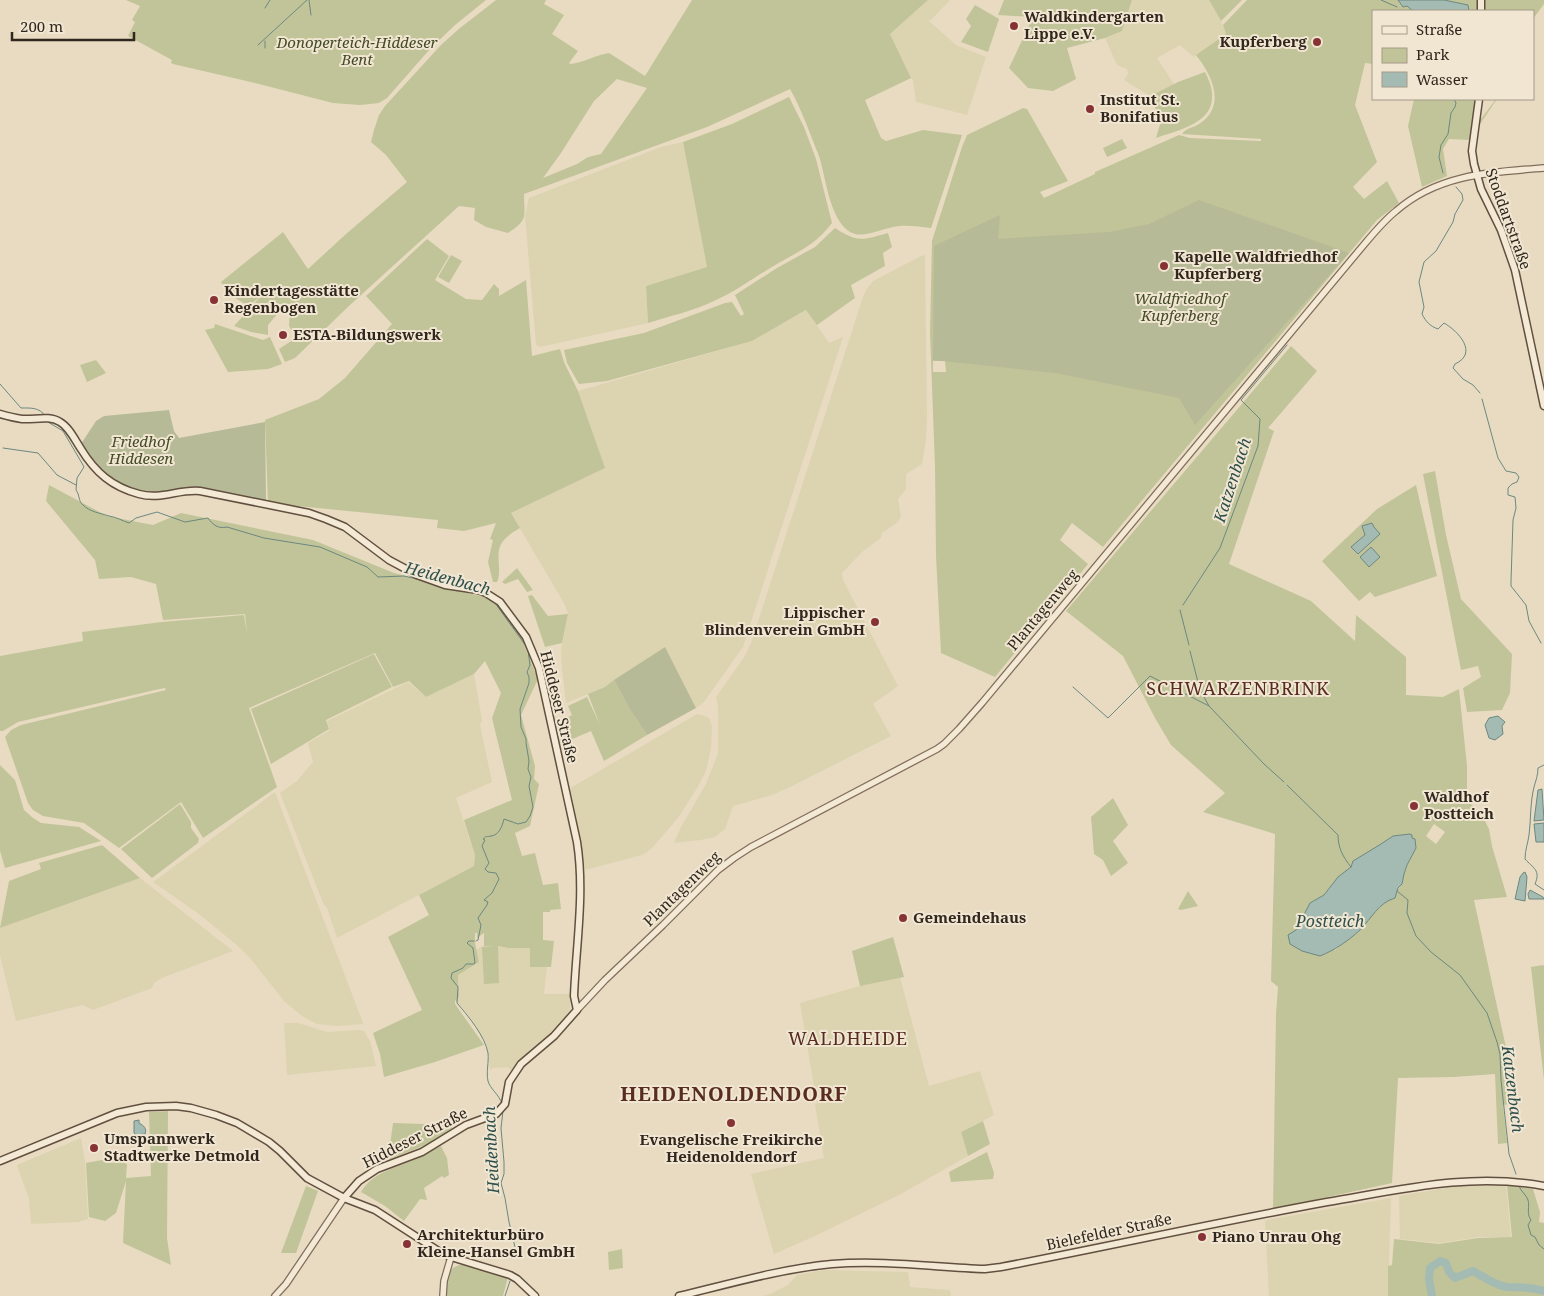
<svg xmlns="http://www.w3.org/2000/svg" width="1544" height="1296" font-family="'Noto Serif',serif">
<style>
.farmland{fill:#dcd4b0}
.green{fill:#c1c498;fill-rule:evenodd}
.cemetery{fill:#b7ba96}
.water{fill:#a4bbb3;stroke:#6c8880}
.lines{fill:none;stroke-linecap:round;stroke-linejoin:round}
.stream{stroke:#6c8880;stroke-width:1}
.river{stroke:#a4bbb3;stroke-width:8}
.tertiary-casing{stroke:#806d5b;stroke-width:8}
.secondary-casing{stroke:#614f3f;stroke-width:9}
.tertiary{stroke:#f4e9d4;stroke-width:5.5}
.secondary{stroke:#f4e9d4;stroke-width:6}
.poi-dot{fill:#873336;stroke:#f0e6d1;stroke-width:2}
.labels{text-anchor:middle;stroke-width:4;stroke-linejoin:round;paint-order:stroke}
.poi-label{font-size:15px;font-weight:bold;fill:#31271e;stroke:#f0e6d1;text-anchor:start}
.park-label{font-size:15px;font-style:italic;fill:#434b27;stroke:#f0e6d1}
.street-label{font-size:15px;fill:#31271e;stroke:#f0e6d1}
.water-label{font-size:16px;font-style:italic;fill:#2f4f4c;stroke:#f0e6d1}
.quarter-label{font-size:18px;letter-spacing:1px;fill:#592c22;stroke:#f0e6d1}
.district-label{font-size:20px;font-weight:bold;letter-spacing:1px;fill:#592c22;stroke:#f0e6d1}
</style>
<rect width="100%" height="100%" fill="#e8dbc2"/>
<path class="farmland" d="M928,0H950L931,20H928L956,45L986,57L967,115L916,102L913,80L911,78L890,34Z
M1132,0H1209L1221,21L1226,34L1194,57L1180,45L1157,58L1174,84L1150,96L1124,80L1128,74L1127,69L1117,65L1105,38L1122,31Z
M683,142L707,267L646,286L648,323L540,347L536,345L525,216L529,198L661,147Z
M923,255L925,256L927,417L926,439L922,464L906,474V489L898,499L901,516L898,522L882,533L881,538L862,552L842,573L843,580L898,686L873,704L891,736L790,787L772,795L733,806L725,829L715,837L701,840L674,843L681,827L706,784L718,753V706L716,697L745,656L751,643L863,297L866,290L873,281Z
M807,310L829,343L843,337L743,647L704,702L696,708L665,647L605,687L566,703L562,669L561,650L568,614L565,605L511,513L604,468L578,391L752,341Z
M474,674L482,720L480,725L492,782L456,798L475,855L474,866L337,938L327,908L323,903L280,793L297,781L313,762L308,743L330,730L327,721L408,682L426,697Z
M697,714L702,715L709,718L712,726L711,749L706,771L696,790L678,818L651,849L642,855L585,870L569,791L572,787Z
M275,792L363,1023V1024L338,1026L317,1024L302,1016L284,1001L250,958L239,947L199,914L153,882Z
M140,878L233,951L162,978L154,983L152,988L93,1010L83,1005L16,1021L0,956V928Z
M482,946H498L508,948H530V967H547L544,994H571L570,1010L558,1028L526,1054L512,1072L508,1067L493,1068L490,1070L488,1052L486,1044L468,1015L457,1002L459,987L458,975L479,962L476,950Z
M900,977L929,1086L980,1071L994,1115L961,1132L968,1156L899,1195L815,1236L774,1254L751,1174L824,1158L815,1105L817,1104L800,1003L860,986Z
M284,1023H298L327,1032L358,1030L364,1031L370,1041L376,1066L287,1075Z
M81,1138L85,1162L88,1219L78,1222L31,1224L29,1199L17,1165Z
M1506,1185L1511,1237H1479L1440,1243L1400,1239L1399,1196L1457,1186Z
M1391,1198L1388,1296H1269L1265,1222L1267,1220Z
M823,1270L908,1272L910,1287L950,1290L951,1296H762L770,1294L788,1285L797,1275Z"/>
<path class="green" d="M126,0H486L455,25L430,49L387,98L379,103L360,105L333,103L255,83L173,64L171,63L172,60L128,36L135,22L132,20L140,6Z
M496,0H546L544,4L564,15L552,34L578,51L569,63L571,64C585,62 596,55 609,53L645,76L692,0H928L890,34L911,78L865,100L881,138L886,141L923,130L962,135L931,228C921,227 910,225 900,226C886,227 868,237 855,234C830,227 826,177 819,156C810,134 802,110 790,89L707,127L524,194C524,216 529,220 508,233L486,227L474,220L475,208L459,206L350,305L295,358L285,362L279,349L296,338L289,326L290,311H280L268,325V335L251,332L234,326L260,297L248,306L229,294L221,282L283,232L308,269L346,234L407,182L386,155L371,142L374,130L379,115L385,106L442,44L460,28ZM617,79L647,88L601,154L588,157L577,164L543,178L561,153L594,101Z
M1004,0H1132L1122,31L1105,38L1067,48L1076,79L1053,91L1028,88L1009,68L1033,17L998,15Z
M1209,0H1242L1221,21Z
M1247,0H1398L1403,7L1407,6L1413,11H1373V64L1365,63L1355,105L1377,162L1353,187L1364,199L1387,181L1399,203L1377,220L1103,547L1072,523L1060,540L1088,564L995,677L941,653L936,556L935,466L930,333L932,241L962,147L967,135L1023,108L1027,109L1068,181L1040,192L1044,198L1095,174V172L1179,135L1190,138L1261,141V139L1182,134C1186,128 1193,128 1199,124C1227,106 1212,75 1196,55L1226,34L1223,25ZM945,361L946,372H933V361Z
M1444,0H1544V4L1533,19V11H1469L1468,5Z
M975,5L999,19L988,52L961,42L971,26L966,19Z
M1205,72C1209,80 1213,89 1212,99C1211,124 1175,131 1156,138L1161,121L1150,96L1178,82Z
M789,97L804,127L816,159L832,223C815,245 801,250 777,264C756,276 737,291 714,301C693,311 670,316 648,323L646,286L707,267L683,142L732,124Z
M1414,99H1482L1479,118L1481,119L1496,99H1497L1480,124L1472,123L1470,140L1449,139L1443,149L1447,176L1422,187L1408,126Z
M1122,139L1127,148L1107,157L1103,148Z
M835,228C858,243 863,240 888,233L892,247L883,253L885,266L851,285L855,298L817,325L806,310L752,341L607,381L579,384L567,363L564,350L644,333L725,303L732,302L741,316L744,314L735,295L777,268L815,247Z
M427,239L449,256L435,280L466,299L482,300L494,284L499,289V296L526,280L532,356L560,349L564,362L578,391L605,468L511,513L520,528C515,531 508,535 504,540C493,552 503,569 497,582H493L488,562L493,540L490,539L496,523L464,531L437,528L438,520L268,503L265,420L319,399L345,378L392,324L366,296Z
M451,255L462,261L449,283L438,277Z
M215,324L263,340L270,337L282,364L268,369L228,372L205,330L214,328Z
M1291,346L1317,371L1268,428L1274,431L1229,564L1311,601L1355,641L1356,615L1406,657V695L1443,697L1459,689L1467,766V800L1482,815L1489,829L1492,846L1507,897L1474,900L1518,1103L1503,1105L1507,1143L1498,1144L1495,1074L1454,1077L1398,1078L1392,1183L1273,1209L1276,1014L1278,987L1271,981L1275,834L1203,812L1225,793L1171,745L1155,718L1123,656L1066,611ZM1434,824L1445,832L1436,844L1426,836ZM1410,834L1416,848L1407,865L1404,874L1402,884L1397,891L1372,915L1361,929L1335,950L1288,935L1296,930L1310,903L1324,895L1338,877L1351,867L1353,861L1381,844L1393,836Z
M96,360L106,373L87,382L80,365Z
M1435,471L1446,535L1461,599L1512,654L1510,693L1502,710L1467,712L1463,688L1481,677L1478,666L1461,670L1423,474Z
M49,485L107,516L153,525L181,513L313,540L394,573L491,599L519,632L538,679L521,715L535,766L534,779L539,784L530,826L515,833L522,856L535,853L543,885L558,883L561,909L550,910V912H543V940L554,941L551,967H530V948H508L498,946L499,983L484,984L482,947L494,946H484V933L477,938V933H475V943L479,962L458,975L459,996L457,1002L455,1000V1004L484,1045L435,1062L384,1077L380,1054L373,1033L422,1010L388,937L429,915L419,895L474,866L475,855L464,820L512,800L492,718L501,693L485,661L474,674L426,697L409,681L393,687L375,653L249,708L277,787L203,838L181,802L119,848L84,823L43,816L33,810L28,803L5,737L11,730L21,725L166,690L165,688L155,690L18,722L3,731H0V656L83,641L82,632L162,622L244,615L247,634L245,614L163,620L156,584L131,577L99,579L95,560L46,501Z
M1416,485L1437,576L1375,597L1370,592L1359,601L1322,561L1377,509Z
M517,568L533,590L527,592L518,579L505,584L502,582Z
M532,595L548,616L568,614L562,643L545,647L528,596Z
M374,654L392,687L326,720L329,729L271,764L251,709Z
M614,680L629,708L647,735L604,761L591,731L561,744L559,733L561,721L572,715L568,706L587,697L600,725L588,694L605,687Z
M0,765L15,780L24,810L33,818L41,823L79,827L101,841L5,868L0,851Z
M1113,798L1128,825L1113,841L1128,863L1111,876L1103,860L1094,854L1091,817Z
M180,804L191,822V828L199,839L198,843L152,878L121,849Z
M102,845L140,878L0,928L9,881L41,869L39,863Z
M1188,891L1198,906L1181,910L1178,909Z
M893,937L904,977L860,986L852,951Z
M1543,965L1544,966V1080L1531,967Z
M168,1111L167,1238L171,1265L123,1243L126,1181L116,1213L105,1221L89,1217L86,1163L102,1160L109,1163L122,1162L127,1164L126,1178L151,1176L149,1112Z
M983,1121L990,1144L968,1156L961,1132Z
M393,1123L453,1125L452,1128L428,1144L388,1160Z
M441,1146L447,1158L449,1175L444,1178L442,1176L424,1188L427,1200L420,1199L404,1221L385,1206L361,1192C373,1171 400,1167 420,1157C427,1153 434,1149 441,1146Z
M987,1152L994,1173L993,1179L951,1182L949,1172Z
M1507,1185L1533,1189L1540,1212L1539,1222L1544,1223V1296H1388V1266L1392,1265L1394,1239L1439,1244L1478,1238L1512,1237Z
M306,1186L318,1191L296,1253H281Z
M622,1249L623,1268L609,1270L608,1252Z
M465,1264L508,1277L503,1296H446C447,1280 445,1266 465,1264Z"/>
<path class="cemetery" d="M1199,200L1349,253L1195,425L1179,398L1055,373L933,360L934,246L1000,215L998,239L1109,232L1149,224Z
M169,410L174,431L179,438L265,422L266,502L190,489L162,494L146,493L125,486L107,478L94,466L81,444L96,421L104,416Z
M665,647L696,708L647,735L629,708L614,680Z"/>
<path class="water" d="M1398,0H1444L1468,5L1469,11H1413L1407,6L1403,7Z
M1372,523L1374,527L1380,534L1358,554L1351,547L1365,535L1362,526Z
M1371,547L1380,557L1369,567L1360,557Z
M1498,716L1505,722L1502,726L1503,734L1495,740L1489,738L1485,725L1489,718Z
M1542,789L1544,820L1534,821L1538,790Z
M1544,823V842H1536L1534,824Z
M1410,834L1412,835V838L1415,839L1416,848L1407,865L1404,874L1402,884L1398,888L1395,898C1378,903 1372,918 1360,930C1348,941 1335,950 1320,956L1302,951L1290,944L1288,935L1296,930L1310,903L1324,895L1338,877L1351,867L1353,861L1381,844L1393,836Z
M1525,872L1527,877L1525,901L1515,899L1520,877L1523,873Z
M1530,890L1543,897L1544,899H1529L1528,894Z
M139,1120V1123C144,1126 147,1128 145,1134L136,1135L134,1133V1121Z"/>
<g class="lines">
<path class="stream" d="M309,0L311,15
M1381,0L1397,7
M265,8L270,0
M265,41V48
M258,45L307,0
M1443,173L1439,157L1441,145L1448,134L1451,113L1455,107L1456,103L1454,99
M1456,187L1462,194L1463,200L1455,214L1453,222L1436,251L1424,262L1419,282L1424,307L1422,314C1426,322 1430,326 1438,329L1444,323C1458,331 1479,353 1455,364L1453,368L1463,379L1473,385L1480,393
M0,384L21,408C30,408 40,407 45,416
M1482,399L1498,458L1506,471L1516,473L1519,477L1517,482L1512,484L1508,488V495L1515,497L1516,508L1513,520L1511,581V586L1526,605L1529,621L1541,643
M48,422L63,431L83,465L84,467L77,478L76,490C80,495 78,501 83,505C90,512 100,513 109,516C116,517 123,521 129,523L136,518L157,512L185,522L208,518C213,525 218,529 227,527L264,538L320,547L367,567L378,577L404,576L421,580
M3,448L38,453L57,475L76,485
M495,603L526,646
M1183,605L1220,548L1258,446L1260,419L1241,400L1287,345
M1180,610L1189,645
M1190,651L1200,690L1209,706L1264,764L1284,782
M1073,687L1108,718L1150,676L1209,706
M1544,765L1538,768C1538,775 1536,780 1534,787C1530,803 1531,819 1529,835C1528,843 1525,850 1525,859C1533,868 1541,870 1535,884L1544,890
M1287,785L1338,835C1338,848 1343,857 1351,867
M1397,891L1408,900L1407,913L1416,936L1431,952L1460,975L1487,1013L1497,1042L1500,1054L1501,1080L1509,1154L1516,1174
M474,941H469L467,943L473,948L475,963L474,964H466L463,968L452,973L451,978L458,987L457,1003C468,1016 485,1036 488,1053C489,1062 486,1072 488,1081C490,1089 499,1094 502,1104
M476,941L478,940L481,925L478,918L487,905L488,902L484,900L492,893L499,879L496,873L488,872L485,869L489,863L482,846L485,840L483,839C489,834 483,838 491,836C499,835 502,827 504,819L518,824L526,822L530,816L533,807L529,786L531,777L528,769L529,761L526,743V739L521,727L520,709L529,683V677L527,672L530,665L528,650
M503,1111L501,1128L504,1162V1174L501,1183L505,1198L509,1222L515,1247
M1519,1186C1521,1192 1526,1194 1528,1200C1530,1207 1526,1213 1531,1220L1528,1225L1531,1235L1535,1237L1539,1245L1544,1249
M505,1296L510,1281"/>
<path class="river" d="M1432,1296L1429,1279L1430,1268L1440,1261L1446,1263L1449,1272L1455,1278L1473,1271C1484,1277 1496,1286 1507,1287C1522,1288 1528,1286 1544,1291"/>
<defs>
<path id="tertiary" d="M577,1010L605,980L663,925L718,870L734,858L751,847L937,749L944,744L959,729L982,703L1357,253C1369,239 1381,223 1396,211C1438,174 1491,172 1544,168
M275,1296L286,1284L344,1198
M443,1296L444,1281L451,1257"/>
<path id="secondary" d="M1481,0V11
M1479,99L1472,151L1474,164L1481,189L1501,230L1515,270L1544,406
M0,414C7,416 15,418 22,419C35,420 49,415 60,422C69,427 75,440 81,449C95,472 112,487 139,494C161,500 178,489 200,491L309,513L326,519L345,527L389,560L417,575L445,585L478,590L486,593L500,602L526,637L539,668L577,842C585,893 576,945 574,996L577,1010L554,1036L521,1064L509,1082L505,1104L496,1114L466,1125L422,1152L377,1169L359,1181L344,1198
M0,1161L117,1113L146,1107L176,1106L191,1108L216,1115L237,1123L269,1142L280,1151L307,1178L344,1198L375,1210L440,1252L451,1257L510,1275L517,1279L535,1296
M679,1296C729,1284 780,1269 832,1264C883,1260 934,1267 985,1269L1001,1267C1110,1246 1218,1222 1327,1202C1399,1190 1470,1172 1544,1186"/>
</defs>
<use href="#tertiary" class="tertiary-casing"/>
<use href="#secondary" class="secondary-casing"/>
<use href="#tertiary" class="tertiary"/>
<use href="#secondary" class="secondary"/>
</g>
<g class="poi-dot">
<circle cx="1014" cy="26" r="5"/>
<circle cx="1317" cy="42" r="5"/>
<circle cx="1090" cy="109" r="5"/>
<circle cx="1164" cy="266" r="5"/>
<circle cx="214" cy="300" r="5"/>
<circle cx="283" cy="335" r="5"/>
<circle cx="875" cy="622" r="5"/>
<circle cx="1414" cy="806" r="5"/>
<circle cx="903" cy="918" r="5"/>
<circle cx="731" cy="1123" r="5"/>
<circle cx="94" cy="1148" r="5"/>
<circle cx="1202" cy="1237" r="5"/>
<circle cx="407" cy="1244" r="5"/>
</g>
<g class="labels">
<g class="poi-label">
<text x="1024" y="22">Waldkindergarten<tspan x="1024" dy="17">Lippe e.V.</tspan></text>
<text x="1307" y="47" text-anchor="end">Kupferberg</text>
<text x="1100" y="105">Institut St.<tspan x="1100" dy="17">Bonifatius</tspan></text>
<text x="1174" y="262">Kapelle Waldfriedhof<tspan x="1174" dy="17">Kupferberg</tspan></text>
<text x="224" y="296">Kindertagesstätte<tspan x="224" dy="17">Regenbogen</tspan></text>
<text x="293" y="340">ESTA-Bildungswerk</text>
<text x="865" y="618" text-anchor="end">Lippischer<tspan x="865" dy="17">Blindenverein GmbH</tspan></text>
<text x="1424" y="802">Waldhof<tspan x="1424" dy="17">Postteich</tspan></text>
<text x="913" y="923">Gemeindehaus</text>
<text x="104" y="1144">Umspannwerk<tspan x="104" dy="17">Stadtwerke Detmold</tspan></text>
<text x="731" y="1145" text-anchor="middle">Evangelische Freikirche<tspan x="731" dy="17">Heidenoldendorf</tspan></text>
<text x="417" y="1240">Architekturbüro<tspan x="417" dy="17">Kleine-Hansel GmbH</tspan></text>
<text x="1212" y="1242">Piano Unrau Ohg</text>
</g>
<g class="park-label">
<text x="357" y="48">Donoperteich-Hiddeser<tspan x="357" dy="17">Bent</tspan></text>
<text x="1180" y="304">Waldfriedhof<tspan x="1180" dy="17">Kupferberg</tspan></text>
<text x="141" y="447">Friedhof<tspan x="141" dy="17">Hiddesen</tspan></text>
</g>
<g class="street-label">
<text transform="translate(1508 219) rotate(70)" y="5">Stoddartstraße</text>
<text transform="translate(1043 610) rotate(-50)" y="5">Plantagenweg</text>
<text transform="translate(559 707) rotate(76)" y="5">Hiddeser Straße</text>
<text transform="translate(682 889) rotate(-44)" y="5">Plantagenweg</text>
<text transform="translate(415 1138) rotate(-27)" y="5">Hiddeser Straße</text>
<text transform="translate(1109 1232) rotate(-12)" y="5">Bielefelder Straße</text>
</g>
<g class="water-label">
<text transform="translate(1232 480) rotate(-72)" y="6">Katzenbach</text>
<text transform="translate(448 578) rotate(15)" y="6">Heidenbach</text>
<text x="1330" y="927">Postteich</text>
<text transform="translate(1513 1089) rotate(83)" y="6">Katzenbach</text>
<text transform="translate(491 1150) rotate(-93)" y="6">Heidenbach</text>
</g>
<g class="quarter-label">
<text x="1238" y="695">SCHWARZENBRINK</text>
<text x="848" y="1045">WALDHEIDE</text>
</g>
<g class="district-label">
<text x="734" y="1101">HEIDENOLDENDORF</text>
</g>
</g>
<rect x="1372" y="10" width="162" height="90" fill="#f0e6d1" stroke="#a49a89"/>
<rect x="1382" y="26" width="25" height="8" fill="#f4e9d4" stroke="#a49a89"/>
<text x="1416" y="35" font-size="15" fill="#31271e">Straße</text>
<rect x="1382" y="48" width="25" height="15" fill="#c1c498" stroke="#a49a89"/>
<text x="1416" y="60" font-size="15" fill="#31271e">Park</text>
<rect x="1382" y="72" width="25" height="15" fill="#a4bbb3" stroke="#a49a89"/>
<text x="1416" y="85" font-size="15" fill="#31271e">Wasser</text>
<path d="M12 32v8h122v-8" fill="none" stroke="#31271e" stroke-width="2.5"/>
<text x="20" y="32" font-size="15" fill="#31271e" stroke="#f0e6d1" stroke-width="4" paint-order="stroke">200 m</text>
</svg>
